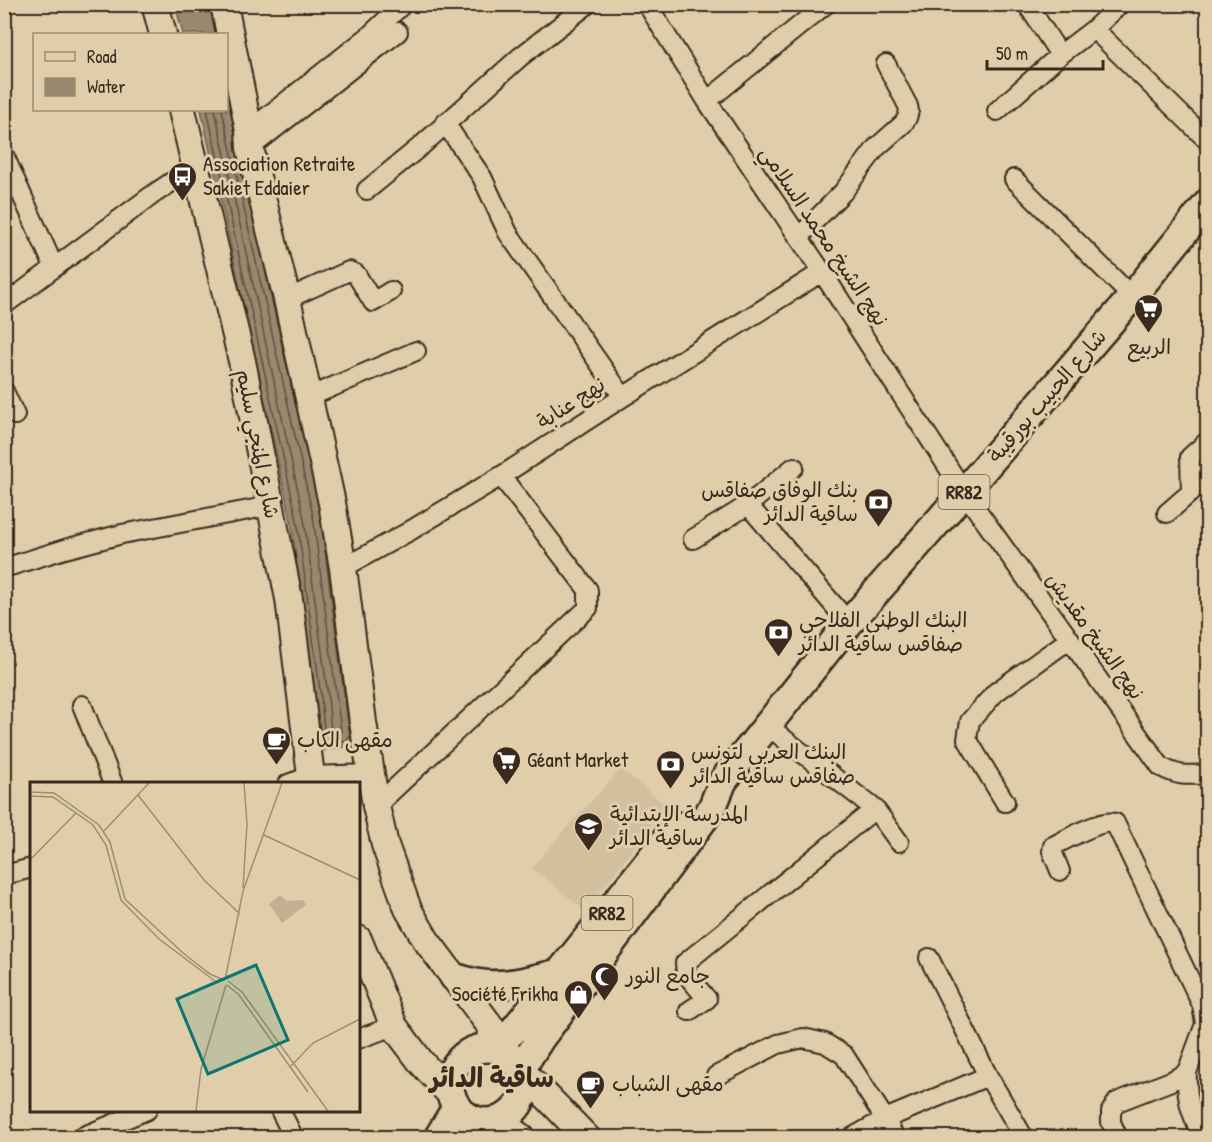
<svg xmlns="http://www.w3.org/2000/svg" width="1212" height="1142" font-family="'Patrick Hand','Playpen Sans Arabic',sans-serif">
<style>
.built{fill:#d1bf9e}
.water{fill:#98886e;stroke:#73624e;stroke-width:1.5}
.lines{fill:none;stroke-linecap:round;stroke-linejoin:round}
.shore{stroke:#60503e;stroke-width:1.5}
.street-casing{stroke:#3b2a1e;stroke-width:22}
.secondary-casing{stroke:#3b2a1e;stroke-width:30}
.primary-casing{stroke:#3b2a1e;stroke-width:32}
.street{stroke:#e0ceab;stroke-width:18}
.secondary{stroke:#e0ceab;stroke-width:26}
.primary{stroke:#e0ceab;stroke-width:27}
.labels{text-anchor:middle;stroke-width:6;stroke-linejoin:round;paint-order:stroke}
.shield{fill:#e0ceab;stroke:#6c5b48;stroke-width:1.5}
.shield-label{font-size:20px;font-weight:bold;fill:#3b2a1e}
.poi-label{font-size:21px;fill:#3b2a1e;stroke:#e0ceab;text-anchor:start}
.street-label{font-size:21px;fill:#3b2a1e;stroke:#e0ceab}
.district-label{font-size:27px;font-weight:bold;fill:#3b2a1e;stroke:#e0ceab}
.inset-road{fill:none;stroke:#9e8c73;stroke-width:1.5}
.view{fill:#0f766e;fill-opacity:0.15;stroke:#0f766e;stroke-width:3}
.inset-edge{fill:none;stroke:#3b2a1e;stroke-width:3}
</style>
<rect width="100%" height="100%" fill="#e0ceab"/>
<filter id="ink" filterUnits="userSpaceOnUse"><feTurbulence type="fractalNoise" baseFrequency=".0167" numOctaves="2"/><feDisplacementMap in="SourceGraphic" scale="12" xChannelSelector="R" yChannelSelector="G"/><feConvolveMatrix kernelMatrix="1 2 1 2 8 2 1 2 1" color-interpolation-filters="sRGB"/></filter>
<g filter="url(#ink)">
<path class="built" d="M621,769L666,805L586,911L532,868L561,834Z"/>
<path class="water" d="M175,5H214L220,34H183Z
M227,66L326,514L357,745L319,751L315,698L291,521L201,110H226Z"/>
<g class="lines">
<path class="shore" d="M207,110L297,520L321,697L325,741L328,743L347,740L350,737L322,529
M215,110L304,519L328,696L331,732L334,735L339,734L341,731L313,516L222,110
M265,270L296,407"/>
<defs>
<path id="street" d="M647,4L707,101L822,272L964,492L1161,767C1180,777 1187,775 1208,774
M1027,4L1060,55
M1094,29L1208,141
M707,101L826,4
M997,111L1060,55L1094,29L1120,4
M445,123L482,177L508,233L623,397
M249,131L369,36L403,4
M250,148L398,32
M4,155L54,267
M1014,179L1132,297
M367,190L421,146L520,57L588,4
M799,237L843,192L876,148L903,124L907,118L909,111L908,106L886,64
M287,299L349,271L356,274L373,302L391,291
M4,305L155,193L196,166
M4,391L15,415
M309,397L416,351
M748,505L849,623
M1167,513L1191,492L1190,457L1208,441
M693,539L748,505L794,467
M4,568L65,549L122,534L270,506
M343,568L408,532L501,476L623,397L822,272
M82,705L113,784
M767,725L788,742L875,809L899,842
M288,784L311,776L371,774
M1005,802L967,739L970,721L996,692L1070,639
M376,806L588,608V590L501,476
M1060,871L1052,851L1053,846C1068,839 1100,819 1115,823L1202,1005L1205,1024L1208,1023
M4,875L32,868
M929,958L988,1076L1024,1138
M689,1011L707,999L686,974L685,963L875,809
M358,1039L394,1026
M1187,1072C1186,1100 1191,1113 1203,1138
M716,1076L778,1044L803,1038L825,1043L844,1055L885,1119L895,1138
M280,1110L294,1138
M79,1138L147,1110
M851,1138L885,1119L988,1076
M1118,1138L1111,1122V1111L1117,1102L1171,1081L1187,1072L1205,1024"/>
<path id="secondary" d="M155,4L163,34
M224,4L249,131L250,148L287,299L332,503L343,568L363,722L376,806L385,845L408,909L426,940L491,1027L490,1048
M182,110L242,361L289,599L312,784
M358,939L394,1026L421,1062L452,1096
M522,1071L587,1138
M497,1120L522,1138"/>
<path id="primary" d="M454,977C464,980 473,983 483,984C508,987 534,979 559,973
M494,1048L513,1031L677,826
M450 1085a37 37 0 1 1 74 0a37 37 0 1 1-74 0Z
M521,1069L540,1039L712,808L723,781L849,623L964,492L1132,297L1208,203
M438,1138L457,1106"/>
</defs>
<use href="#street" class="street-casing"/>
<use href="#secondary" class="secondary-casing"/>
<use href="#primary" class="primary-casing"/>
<use href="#street" class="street"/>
<use href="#secondary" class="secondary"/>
<use href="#primary" class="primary"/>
</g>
</g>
<defs>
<symbol id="bus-pin" viewBox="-11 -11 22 30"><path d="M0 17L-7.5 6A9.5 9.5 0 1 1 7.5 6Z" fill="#3b2a1e" stroke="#e0ceab"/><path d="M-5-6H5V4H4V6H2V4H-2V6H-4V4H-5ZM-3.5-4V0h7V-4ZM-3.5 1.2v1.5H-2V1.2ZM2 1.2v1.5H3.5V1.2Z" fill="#fff"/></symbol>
<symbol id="supermarket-pin" viewBox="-11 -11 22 30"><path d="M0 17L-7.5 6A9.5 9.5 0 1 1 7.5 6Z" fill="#3b2a1e" stroke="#e0ceab"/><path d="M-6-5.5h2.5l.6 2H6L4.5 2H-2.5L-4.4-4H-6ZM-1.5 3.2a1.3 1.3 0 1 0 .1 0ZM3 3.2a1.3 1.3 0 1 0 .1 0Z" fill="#fff"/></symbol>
<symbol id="bank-pin" viewBox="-11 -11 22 30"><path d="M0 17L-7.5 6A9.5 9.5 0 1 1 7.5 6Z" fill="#3b2a1e" stroke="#e0ceab"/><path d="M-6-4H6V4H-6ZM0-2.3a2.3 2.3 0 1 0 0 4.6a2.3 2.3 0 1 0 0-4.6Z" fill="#fff"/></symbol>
<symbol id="cafe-pin" viewBox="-11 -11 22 30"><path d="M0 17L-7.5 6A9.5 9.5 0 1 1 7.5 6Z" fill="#3b2a1e" stroke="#e0ceab"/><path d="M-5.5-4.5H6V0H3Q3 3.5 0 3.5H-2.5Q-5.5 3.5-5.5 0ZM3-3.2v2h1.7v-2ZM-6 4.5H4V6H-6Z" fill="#fff"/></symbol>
<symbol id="school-pin" viewBox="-11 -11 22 30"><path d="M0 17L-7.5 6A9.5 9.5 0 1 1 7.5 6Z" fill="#3b2a1e" stroke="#e0ceab"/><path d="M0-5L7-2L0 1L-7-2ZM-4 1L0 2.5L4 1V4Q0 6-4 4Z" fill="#fff"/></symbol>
<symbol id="mosque-pin" viewBox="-11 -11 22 30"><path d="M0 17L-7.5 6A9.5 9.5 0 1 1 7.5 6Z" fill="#3b2a1e" stroke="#e0ceab"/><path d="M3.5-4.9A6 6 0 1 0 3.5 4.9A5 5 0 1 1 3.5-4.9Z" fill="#fff"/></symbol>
<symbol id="shop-pin" viewBox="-11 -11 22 30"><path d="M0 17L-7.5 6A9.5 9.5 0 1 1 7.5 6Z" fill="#3b2a1e" stroke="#e0ceab"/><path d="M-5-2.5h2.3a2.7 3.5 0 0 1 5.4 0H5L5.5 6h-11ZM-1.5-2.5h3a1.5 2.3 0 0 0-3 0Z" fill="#fff"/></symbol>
</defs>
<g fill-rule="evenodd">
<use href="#bus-pin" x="166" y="160" width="33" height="45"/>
<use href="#supermarket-pin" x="1132" y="292" width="33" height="45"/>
<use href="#bank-pin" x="862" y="486" width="33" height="45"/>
<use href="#bank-pin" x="762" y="616" width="33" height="45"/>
<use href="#cafe-pin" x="260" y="724" width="33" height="45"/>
<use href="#supermarket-pin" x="490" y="744" width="33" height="45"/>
<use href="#bank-pin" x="654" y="748" width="33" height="45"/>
<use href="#school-pin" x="572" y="810" width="33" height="45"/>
<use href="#mosque-pin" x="588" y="960" width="33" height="45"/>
<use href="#shop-pin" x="562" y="978" width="33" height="45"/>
<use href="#cafe-pin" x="574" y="1068" width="33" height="45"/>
</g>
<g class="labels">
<g class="shield">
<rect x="938.5" y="475" width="51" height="34" rx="4.5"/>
<rect x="581.5" y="896" width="51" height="34" rx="4.5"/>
</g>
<g class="shield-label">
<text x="964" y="499">RR82</text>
<text x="607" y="920">RR82</text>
</g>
<g class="poi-label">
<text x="203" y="171">Association Retraite<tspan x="203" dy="24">Sakiet Eddaier</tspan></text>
<text x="1149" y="354" text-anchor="middle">الربيع</text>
<text x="858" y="497" text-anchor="end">بنك الوفاق صفاقس<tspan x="858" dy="24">ساقية الدائر</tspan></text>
<text x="799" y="627">البنك الوطني الفلاحي<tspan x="799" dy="24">صفاقس ساقية الدائر</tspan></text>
<text x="297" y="747">مقهى الكاب</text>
<text x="691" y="759">البنك العربي لتونس<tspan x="691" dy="24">صفاقس ساقية الدائر</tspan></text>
<text x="527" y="767">Géant Market</text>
<text x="610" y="821">المدرسة الإبتدائية<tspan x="610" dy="24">ساقية الدائر</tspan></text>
<text x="626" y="983">جامع النور</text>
<text x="558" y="1001" text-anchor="end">Société Frikha</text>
<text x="612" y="1091">مقهى الشباب</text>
</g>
<g class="street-label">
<text transform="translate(824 236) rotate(56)" y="7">نهج الشيخ محمد السلامي</text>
<text transform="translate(1047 396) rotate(-49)" y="7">شارع الحبيب بورقيبة</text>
<text transform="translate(571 403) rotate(-33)" y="7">نهج عنابة</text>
<text transform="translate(258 444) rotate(79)" y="7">شارع المنجي سليم</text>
<text transform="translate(1095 636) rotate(54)" y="7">نهج الشيخ مقديش</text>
</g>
<g class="district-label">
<text x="492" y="1087">ساقية الدائر</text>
</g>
</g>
<g transform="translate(30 782)">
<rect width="330" height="330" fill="#e0ceab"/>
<path d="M250,113L257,119L273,118L276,123L252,141L239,122Z" fill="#c2b091"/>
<path class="inset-road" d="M0,10L24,11L69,43L80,60L95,117L153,171L180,192L194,198M108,13L174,98L210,132M0,14L23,15L63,43L76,63L91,118L129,157L185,199M74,49L119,1M234,53L330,98M0,78L46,31M213,106L217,42L214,1M195,198L213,109L252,1M198,199L212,210L298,329M197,203L209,213L278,310M261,284L283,261L330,237M166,329L171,287L196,203"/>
<path class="view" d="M226,183L258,258L178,292L147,217Z"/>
<rect width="330" height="330" class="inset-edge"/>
</g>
<rect width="1212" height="1142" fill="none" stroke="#e0ceab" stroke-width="24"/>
<rect x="12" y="12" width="1188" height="1118" fill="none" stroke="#3b2a1e" stroke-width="2" filter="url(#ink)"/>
<rect x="33" y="33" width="195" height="78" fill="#e0ceab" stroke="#9e8c73" stroke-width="1.5"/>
<rect x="45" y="52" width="30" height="9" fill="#e0ceab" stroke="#9e8c73" stroke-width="1.5"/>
<text x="87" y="63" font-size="18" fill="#3b2a1e">Road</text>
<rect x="45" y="78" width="30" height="18" fill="#98886e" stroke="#9e8c73" stroke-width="1.5"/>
<text x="87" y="93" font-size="18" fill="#3b2a1e">Water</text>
<path d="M987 60v9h116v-9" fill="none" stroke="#3b2a1e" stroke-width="3"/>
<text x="996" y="60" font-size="18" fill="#3b2a1e" stroke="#e0ceab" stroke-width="4.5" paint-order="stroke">50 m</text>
</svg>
